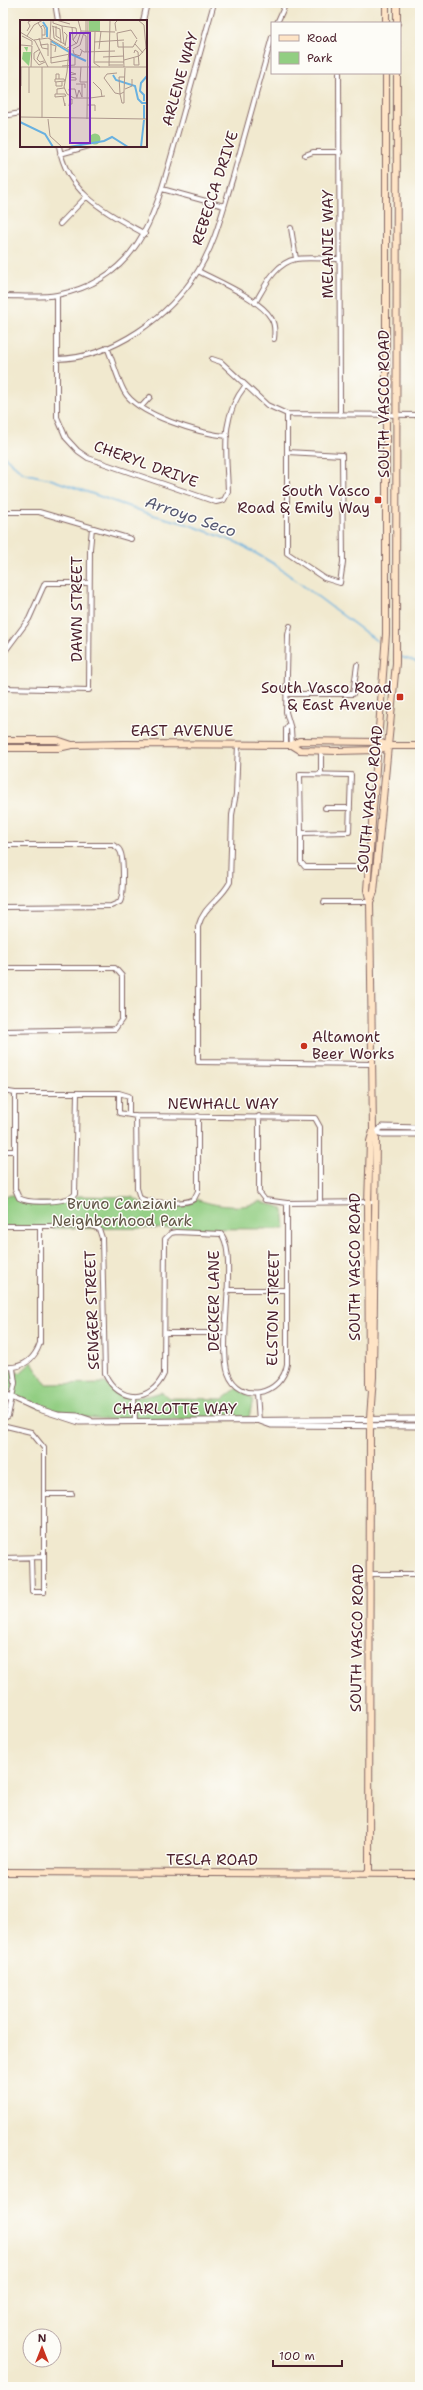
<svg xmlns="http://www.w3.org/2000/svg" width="423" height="2390" font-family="'Shantell Sans',sans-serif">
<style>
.green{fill:#92ce82;stroke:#6e7656}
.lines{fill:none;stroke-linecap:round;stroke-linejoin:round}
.stream{stroke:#69b1e0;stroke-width:1.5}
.minor-casing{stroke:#846664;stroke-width:6}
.tertiary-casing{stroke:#846664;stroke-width:7}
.secondary-casing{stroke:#846664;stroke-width:8}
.minor{stroke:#fff;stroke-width:4}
.tertiary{stroke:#fff;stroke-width:5}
.secondary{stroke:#fee4c6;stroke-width:6}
.poi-dot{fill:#c8321e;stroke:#fdfcf7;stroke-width:1.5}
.labels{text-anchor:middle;stroke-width:3;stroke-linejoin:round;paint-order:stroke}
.street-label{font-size:15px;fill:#4a1f2b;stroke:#fdfcf7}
.poi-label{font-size:15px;fill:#4a1f2b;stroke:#fdfcf7;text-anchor:end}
.park-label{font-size:15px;fill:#605445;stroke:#fdfcf7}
.water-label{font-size:16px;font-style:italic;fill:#565973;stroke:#fdfcf7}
.inset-river{fill:none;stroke:#69b1e0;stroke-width:2}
.inset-road{fill:none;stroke:#ae988d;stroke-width:1}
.view{fill:#7b2cbf;fill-opacity:0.15;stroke:#7b2cbf;stroke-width:2}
.inset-edge{fill:none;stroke:#4a1f2b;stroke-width:2}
</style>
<rect width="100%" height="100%" fill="#fdfcf7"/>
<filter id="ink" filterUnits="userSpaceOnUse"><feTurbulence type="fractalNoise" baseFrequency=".025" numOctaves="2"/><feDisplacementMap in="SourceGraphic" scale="8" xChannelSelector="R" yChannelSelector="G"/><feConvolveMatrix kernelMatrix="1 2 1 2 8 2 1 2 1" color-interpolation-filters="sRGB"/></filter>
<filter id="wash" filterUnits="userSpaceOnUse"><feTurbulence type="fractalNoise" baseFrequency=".012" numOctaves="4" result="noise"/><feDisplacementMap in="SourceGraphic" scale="16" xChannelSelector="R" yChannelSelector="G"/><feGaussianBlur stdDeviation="0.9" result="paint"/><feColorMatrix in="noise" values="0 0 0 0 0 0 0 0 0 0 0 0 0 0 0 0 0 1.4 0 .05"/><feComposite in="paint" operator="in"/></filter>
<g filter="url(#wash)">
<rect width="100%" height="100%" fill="#f1e9cf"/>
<path class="green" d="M13,1195L18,1200L28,1203L69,1202L78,1196L132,1197L144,1204H189L197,1199C212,1206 246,1210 260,1201C283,1211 283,1198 285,1229L3,1228V1196Z
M32,1362L46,1384L106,1383C122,1401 140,1399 161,1392L169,1398L223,1399L237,1388L253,1399L249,1417L242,1419C179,1419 79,1428 23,1401C16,1397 10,1390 3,1387V1370L20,1373Z"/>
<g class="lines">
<path class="stream" d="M3,455L23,473L50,479L153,515L187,524L238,543L274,564L377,641
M401,657L420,663"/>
</g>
</g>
<g filter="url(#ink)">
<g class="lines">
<defs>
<path id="minor" d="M55,3L58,21
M345,3H382
M143,21L147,3
M277,23L286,3
M339,73L340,415
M3,116L21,113
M59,146C67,194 106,212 145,234
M60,154L89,146
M305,155L313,152H340
M162,189L224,206
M60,224L86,197
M291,228L296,259
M198,271C217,281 260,299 271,318C275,324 275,331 274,339
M57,295V417L66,438L78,451L88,458L216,502L224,500L228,492C227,453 219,419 245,386
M3,296C21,296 40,298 57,295C141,279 155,213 175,143C188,96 201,50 214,3
M255,303C265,286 275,263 296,259C307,257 327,259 339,259
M107,347C113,361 117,378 124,391C137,415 201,434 227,436
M57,359C113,358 169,317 198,271C216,242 223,209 233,177C246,131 259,84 272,37
M212,359L221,362L267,405L287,414L420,415
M141,407L150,397
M287,414V452
M287,452L342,455L343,562L340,583L324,578L287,553Z
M3,512H39L131,539
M290,626L288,635L286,712L291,729L292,745
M3,654L29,619L45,583H89
M3,688L89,690L90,549L92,528
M286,694H353L357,665
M238,744L236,794L232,815L230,882C220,901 204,905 198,927V1062L372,1064
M286,745V729L289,725
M321,750V774
M300,774L351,775L349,832L301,833Z
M325,808H350
M301,833V862L305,867H369
M3,845H113C116,847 119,848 120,851C124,858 124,895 120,902L111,906L3,907
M324,902H370
M3,968H115L122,976V1019L115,1029L3,1031
M3,1091L15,1093H119L129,1096V1114
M15,1093V1189L19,1198C29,1204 68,1203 75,1194L77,1093
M119,1093V1113L136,1116L315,1118L320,1127V1202
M136,1116L137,1188L140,1198C148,1203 186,1205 194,1199L198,1191V1116
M259,1116V1192L265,1200L287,1203L374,1202
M3,1151H15
M3,1226H92L99,1229L102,1238L105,1374C119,1404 151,1403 164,1374L165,1239L171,1233L176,1232L221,1234C238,1253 218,1343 228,1373C239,1404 282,1396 287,1364V1203
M227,1290H286
M165,1333H225
M3,1367C21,1369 34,1361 40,1343V1226
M257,1393L259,1421
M134,1396L135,1421
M3,1406L5,1401L11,1398
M4,1418L8,1416L15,1383L13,1368
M3,1428L6,1426L31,1432L44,1448V1557L3,1558
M45,1494H72
M31,1558L32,1592H44V1557
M371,1574H420"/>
<path id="tertiary" d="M373,1131L382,1134H420
M377,1131L382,1127L420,1128
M3,1393L36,1408L79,1422L420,1419
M58,1415L78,1416L90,1420
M260,1421L271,1425L420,1426"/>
<path id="secondary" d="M386,3V23
M397,23V3
M3,740H57L72,745
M292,745L300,750L337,751L378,750L389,746
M3,748H58L72,745L124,744L292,745L299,741L379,742L389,746H420
M370,902L374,892L396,663L397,73
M369,1387L368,1203L370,1141L373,1131
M3,1872L420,1874
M369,1873L370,1418L373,1377L376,1139L373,1131L370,902L367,890L386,634V73"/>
</defs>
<use href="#minor" class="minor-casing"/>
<use href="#tertiary" class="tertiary-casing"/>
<use href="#secondary" class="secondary-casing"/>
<use href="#minor" class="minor"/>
<use href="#tertiary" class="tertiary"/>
<use href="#secondary" class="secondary"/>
</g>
</g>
<g class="poi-dot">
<rect x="374" y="496" width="8" height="8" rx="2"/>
<rect x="396" y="693" width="8" height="8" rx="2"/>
<circle cx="304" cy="1046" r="4"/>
</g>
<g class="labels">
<g class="street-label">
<text transform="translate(180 79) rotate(-74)" y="5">ARLENE WAY</text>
<text transform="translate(215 188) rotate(-72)" y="5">REBECCA DRIVE</text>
<text transform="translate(328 244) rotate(-90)" y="5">MELANIE WAY</text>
<text transform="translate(384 404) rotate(-90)" y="5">SOUTH VASCO ROAD</text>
<text transform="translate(146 464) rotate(20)" y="5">CHERYL DRIVE</text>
<text transform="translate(77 609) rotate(-90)" y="5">DAWN STREET</text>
<text x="182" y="736">EAST AVENUE</text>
<text transform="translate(370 799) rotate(-84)" y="5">SOUTH VASCO ROAD</text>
<text x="223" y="1109">NEWHALL WAY</text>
<text transform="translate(355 1267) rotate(-90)" y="5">SOUTH VASCO ROAD</text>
<text transform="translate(214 1301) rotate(-90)" y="5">DECKER LANE</text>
<text transform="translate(273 1308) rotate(-89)" y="5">ELSTON STREET</text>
<text transform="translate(92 1310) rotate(-92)" y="5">SENGER STREET</text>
<text x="175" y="1414">CHARLOTTE WAY</text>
<text transform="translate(357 1638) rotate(-89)" y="5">SOUTH VASCO ROAD</text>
<text x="212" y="1865">TESLA ROAD</text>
</g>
<g class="poi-label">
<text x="370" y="496">South Vasco<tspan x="370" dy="17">Road &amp; Emily Way</tspan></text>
<text x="392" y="693">South Vasco Road<tspan x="392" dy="17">&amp; East Avenue</tspan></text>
<text x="312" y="1042" text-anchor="start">Altamont<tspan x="312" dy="17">Beer Works</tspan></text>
</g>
<g class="park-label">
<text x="122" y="1209">Bruno Canziani<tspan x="122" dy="17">Neighborhood Park</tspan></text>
</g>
<g class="water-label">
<text transform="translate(191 516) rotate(19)" y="6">Arroyo Seco</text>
</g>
</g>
<g transform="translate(20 20)">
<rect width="127" height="127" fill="#f1e9cf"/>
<path d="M69,0H80V11L69,12ZM4,27H8L7,32H11L9,46L2,39L3,32H7ZM69.5 119a5.5 5.5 0 1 1 11 0a5.5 5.5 0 1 1-11 0Z" fill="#92ce82"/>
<path class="inset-river" d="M23,2L27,8V17M31,21L49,32M51,34L66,41M93,55L96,60L115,66L118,79L122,83H127M124,81V75L120,71L121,63L127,56M124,99V85M0,102L25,114L33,127M49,127L84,121L92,117L108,127M121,127L124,100"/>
<path class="inset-road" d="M36,0L50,4M18,3L22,9V18M32,6L40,9L41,23M33,6L34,18L46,25M36,6V16L41,19M42,6L44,24M21,7L23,5L25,9V15H22M52,7L53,20L57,24M7,11L10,6L8,2L12,0M61,11L95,12M96,11L95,3L98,0M0,12L15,21L28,47M44,12L47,15L45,26M75,12L74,43L80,47M66,13V0M97,13L98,27H113L117,20M97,13L111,10L117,19M63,14L66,16V32M2,16L12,21V25M7,16L14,5L23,0M19,18L22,28L28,29M30,19L31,0H33V3L42,6L56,8L57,14L53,20M31,19V43L49,40M14,20L28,18L49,30L47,52M74,22L104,20M103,22L104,47M30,24L36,26L35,32M115,24L123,33M1,25L12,26L11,47M20,25L28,24V36M47,28L57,23L61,11L58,0M20,29L14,33V39L19,45L25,42M53,29L60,25L64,12M60,29L64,32L95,31M79,29L81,11M53,30L54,34L60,36L62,31M20,32L17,39L20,42L24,41M114,33L115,30L118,32L119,45H114V38M83,37L104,36M30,38L50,34M104,40L119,36L126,28L124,5L118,0H105M74,42H104M89,45H103M42,46L55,45V37M89,46L90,0M0,47H71M1,47V66M9,47V73M22,47V98M61,47L60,62H68M71,47H127M47,52L44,67L47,74L54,78H71M50,52L56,54L50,55M97,53L87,54L84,58L95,73L100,74L102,83H104V72M50,57L56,58V60H50M105,57H99L100,74L104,72L105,48M35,59H44L45,61L35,62ZM36,59V54H39V59M36,62V66H42V62M73,62L81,70L82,77M56,64H65V68M105,69L112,66V59M35,74H45L46,76L35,77ZM37,74V69L44,68M50,75L49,69H55L57,78M43,77L45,86V83M57,77L59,70L62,77M62,77V64M70,78L85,76M67,85H75V91M49,86L50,80L52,79V84H49M0,97L127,99M28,99L30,116L42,127M67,99L68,0"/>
<path class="view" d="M50,13H70V123H50Z"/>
<rect width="127" height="127" class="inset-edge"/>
</g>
<rect width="423" height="2390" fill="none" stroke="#fdfcf7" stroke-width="16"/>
<rect x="271" y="22" width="130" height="52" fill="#fdfcf7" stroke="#b5a4a5"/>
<rect x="279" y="35" width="20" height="6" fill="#fee4c6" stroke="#b5a4a5"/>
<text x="307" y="42" font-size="12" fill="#4a1f2b">Road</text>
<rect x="279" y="52" width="20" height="12" fill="#92ce82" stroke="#b5a4a5"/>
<text x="307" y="62" font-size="12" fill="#4a1f2b">Park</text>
<g transform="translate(42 2348)"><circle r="19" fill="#fdfcf7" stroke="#b5a4a5"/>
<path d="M0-3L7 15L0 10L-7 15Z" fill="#c8321e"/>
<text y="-6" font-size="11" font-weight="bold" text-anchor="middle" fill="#4a1f2b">N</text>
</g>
<path d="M273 2360v6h69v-6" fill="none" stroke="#4a1f2b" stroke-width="2"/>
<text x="279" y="2360" font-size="12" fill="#4a1f2b" stroke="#fdfcf7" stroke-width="3" paint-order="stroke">100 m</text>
</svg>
